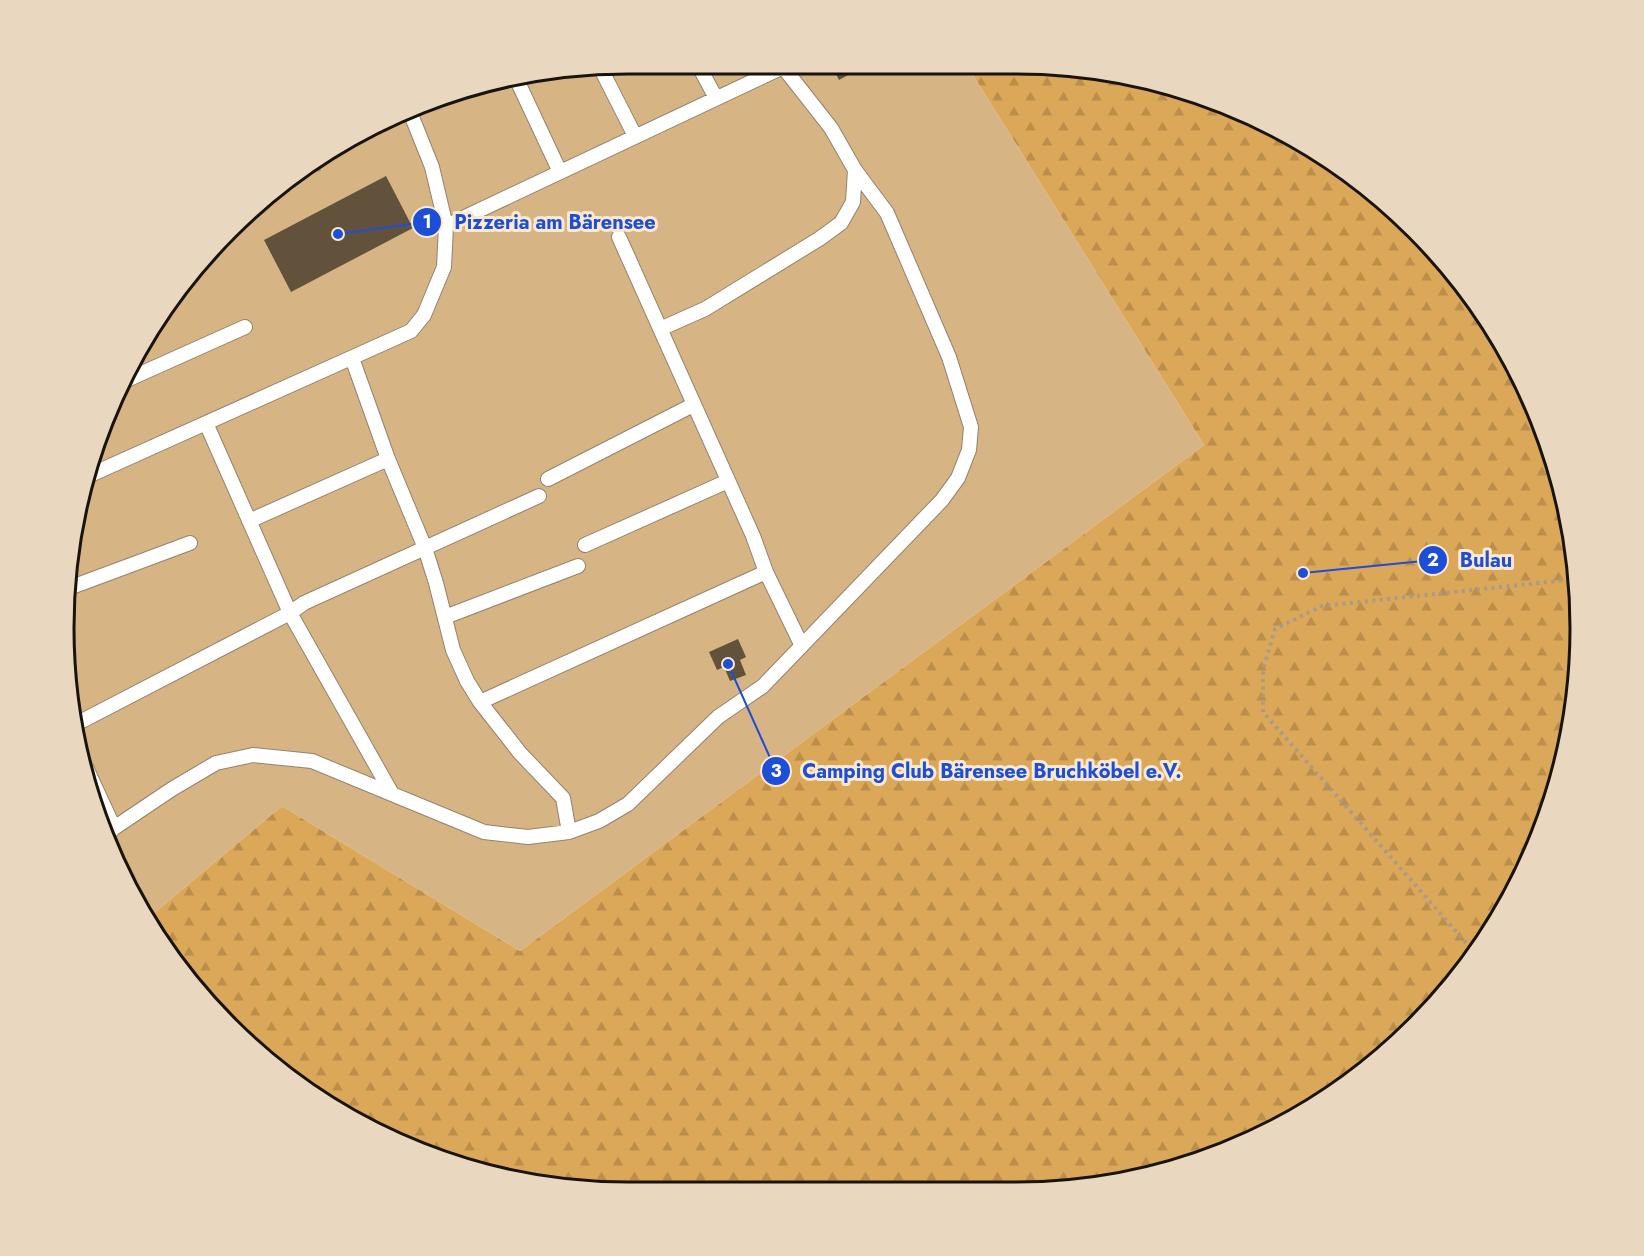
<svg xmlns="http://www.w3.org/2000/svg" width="1644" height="1256" font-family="Jost,sans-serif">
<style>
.forest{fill:url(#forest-firs)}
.park{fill:#d7b484}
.building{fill:#62523c}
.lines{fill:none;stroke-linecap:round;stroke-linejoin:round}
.lane-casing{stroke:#94836c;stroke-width:16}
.path{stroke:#a99b87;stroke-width:4;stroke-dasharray:3 4.5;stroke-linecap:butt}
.lane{stroke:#fff;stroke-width:14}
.rim{fill:none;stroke:#19130a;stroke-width:3}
.leader{fill:none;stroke:#1d4ed8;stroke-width:2}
.callout-dot{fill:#1d4ed8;stroke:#fbe9cf;stroke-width:2}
.mark-label{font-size:18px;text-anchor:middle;font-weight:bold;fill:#fff}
.callout-label{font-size:20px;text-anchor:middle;font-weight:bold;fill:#1d4ed8;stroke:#fbe9cf;stroke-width:6;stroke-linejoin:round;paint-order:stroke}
</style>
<defs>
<pattern id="forest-firs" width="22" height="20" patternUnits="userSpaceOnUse" patternTransform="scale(1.5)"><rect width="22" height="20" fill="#dba758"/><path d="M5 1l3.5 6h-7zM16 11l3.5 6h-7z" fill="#bb8f4b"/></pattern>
</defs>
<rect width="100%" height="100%" fill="#fbe9cf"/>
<path class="forest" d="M966,64H1053L1163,82L1330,158L1416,229L1486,314L1538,411L1570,517L1581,628L1570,738L1538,844L1486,942L1416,1027L1330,1098L1232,1150L1089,1188H554L446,1163L345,1117L229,1028L158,942L147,919L282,806L520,951L1204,445Z"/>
<path class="park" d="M628,63L966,64L1204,445L520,951L282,806L147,919L93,810L64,665L74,518L121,378L228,229L345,139L481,82Z"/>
<path class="building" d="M831,64H865L866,65L839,80Z
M386,176L413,228L291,292L264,240Z
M738,639L746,657L740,660L746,675L730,681L724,667L717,670L709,652Z"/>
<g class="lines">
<defs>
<path id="lane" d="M697,63L716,98
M600,67L635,136
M516,78L560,172
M446,226L783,67
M619,237L753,536L766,572L801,644
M660,329L705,309L819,239L841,223L853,202L855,170
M352,358L388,459L425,548L436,583L453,650L467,681L480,702L520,753L563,798L569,832
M120,383L245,327
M206,423L290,613L391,792
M88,476L411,331L424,315L444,267L446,226L432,167L410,112
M548,479L693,405
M249,521L388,459
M585,545L728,481
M69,588L190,543
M445,617L578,566
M480,702L766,572
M76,724L290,613L304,603L539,496
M84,763L114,828
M106,836L114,828L172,789L216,763L253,755L312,761L484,832L528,837L569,832L599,821L628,804L718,717L763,686L942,500L958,478L969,450L971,427L949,357L887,213L855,170L831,128L780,63"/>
</defs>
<use href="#lane" class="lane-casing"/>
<path class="path" d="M315,162L320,172
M1476,954L1263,712V670L1275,629L1322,606L1576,579"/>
<use href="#lane" class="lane"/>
</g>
<path d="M0 0H1644V1256H0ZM628 74H1016A554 554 0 0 1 1570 628V628A554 554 0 0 1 1016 1182H628A554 554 0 0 1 74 628V628A554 554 0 0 1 628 74Z" fill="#e9d8bf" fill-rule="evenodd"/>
<path class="rim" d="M628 74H1016A554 554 0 0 1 1570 628V628A554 554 0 0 1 1016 1182H628A554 554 0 0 1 74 628V628A554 554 0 0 1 628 74Z"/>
<path class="leader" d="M338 234L427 222M1303 573L1433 560M728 664L776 771"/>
<g class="callout-dot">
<circle cx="338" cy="234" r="6"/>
<circle cx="1303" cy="573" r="6"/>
<circle cx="728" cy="664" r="6"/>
<circle cx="427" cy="222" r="15"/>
<circle cx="1433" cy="560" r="15"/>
<circle cx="776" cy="771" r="15"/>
</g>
<g class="mark-label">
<text x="427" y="228">1</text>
<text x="1433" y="566">2</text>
<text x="776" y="777">3</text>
</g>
<g class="callout-label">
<text x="555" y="229">Pizzeria am Bärensee</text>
<text x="1486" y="567">Bulau</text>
<text x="992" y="778">Camping Club Bärensee Bruchköbel e.V.</text>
</g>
</svg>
